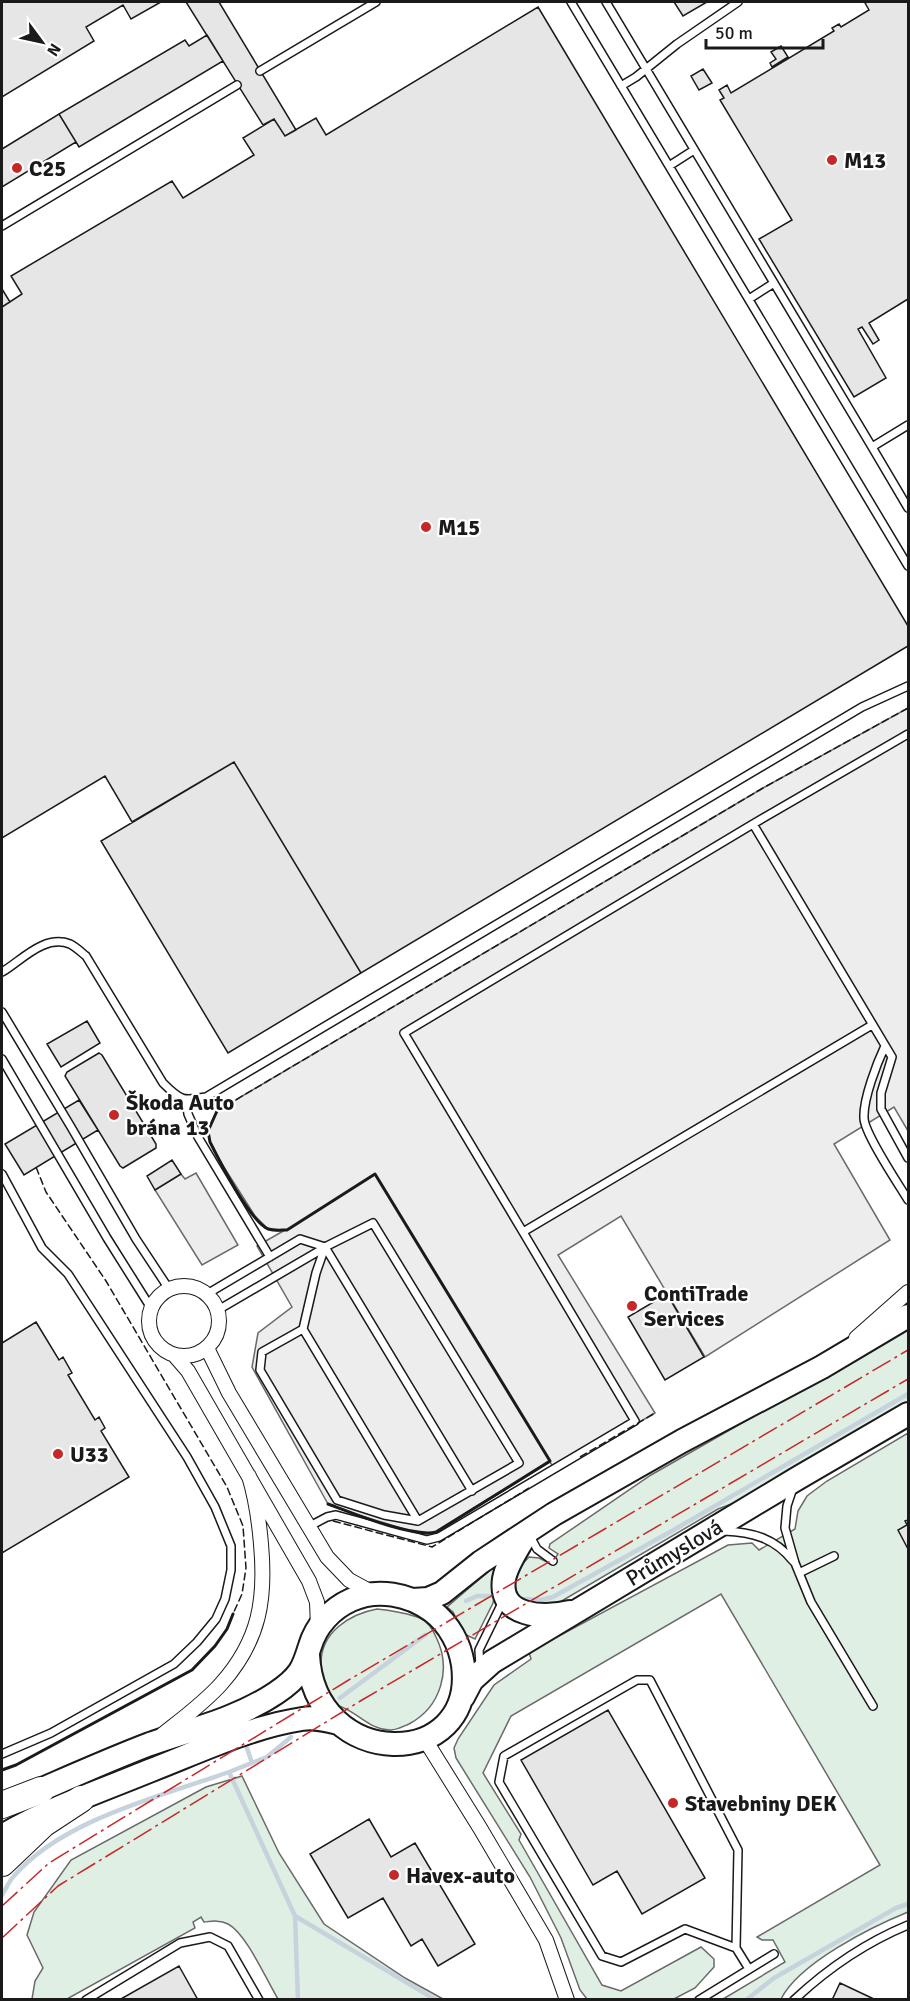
<svg xmlns="http://www.w3.org/2000/svg" width="910" height="2001" font-family="Signika,sans-serif">
<style>
.green{fill:#e0efe3;stroke:#6a6a6a;stroke-width:1.5}
.parking{fill:#ededed;stroke:#6a6a6a;stroke-width:1.5}
.lines{fill:none;stroke-linecap:round;stroke-linejoin:round}
.stream{stroke:#c6d2dc;stroke-width:4.5}
.building{fill:#e6e6e6;stroke:#1a1a1a;stroke-width:1.5}
.service-casing{stroke:#1a1a1a;stroke-width:10}
.minor-casing{stroke:#1a1a1a;stroke-width:16}
.primary-casing{stroke:#1a1a1a;stroke-width:26}
.motorway-casing{stroke:#1a1a1a;stroke-width:28}
.service{stroke:#fff;stroke-width:7}
.minor{stroke:#fff;stroke-width:14}
.primary{stroke:#fff;stroke-width:22}
.motorway{stroke:#fff;stroke-width:26}
.fence{stroke:#1a1a1a;stroke-width:1.5;stroke-dasharray:8 3;stroke-linecap:butt}
.wall{stroke:#1a1a1a;stroke-width:3}
.power{stroke:#c62828;stroke-width:1.5;stroke-dasharray:21 4.5 3 4.5;stroke-linecap:butt}
.poi-dot{fill:#c62828;stroke:#fff;stroke-width:2}
.labels{text-anchor:middle;stroke-width:4.5;stroke-linejoin:round;paint-order:stroke}
.poi-label{font-size:22px;font-weight:bold;fill:#1a1a1a;stroke:#fff;text-anchor:start}
.street-label{font-size:22px;fill:#1a1a1a;stroke:#fff}
</style>
<rect width="100%" height="100%" fill="#fff"/>
<path class="green" d="M908,1328V1402L742,1500L718,1509L560,1602C536,1609 534,1609 514,1594C511,1575 516,1570 529,1557L539,1558L551,1564L558,1554L549,1548L550,1544L651,1475Z
M908,1433V1912C871,1927 799,1963 781,1999H723L785,1962L773,1940H762L757,1937L880,1865L721,1594L511,1716L483,1773L521,1834L519,1840L602,1985L621,1991L701,1947L714,1959V1967L695,1988L674,1999H587L580,1990L561,1938L530,1877L456,1758L454,1748L458,1739L494,1685L531,1659L529,1652L728,1545L752,1543L759,1550L795,1529L798,1511L807,1496L827,1481Z
M500,1564L493,1603L475,1639L464,1634L453,1612L447,1607L490,1570Z
M377,1609C388,1610 412,1614 422,1619C428,1622 433,1630 436,1637C452,1669 441,1707 409,1724C404,1726 397,1730 391,1730C367,1731 354,1705 328,1704C326,1691 321,1676 321,1663C321,1632 350,1614 377,1609Z
M242,1776L279,1853L324,1924L405,1978L443,1999H278C267,1981 246,1933 228,1924C220,1920 213,1921 204,1922L201,1917L193,1922L195,1928L67,1999H32L35,1981L43,1968L27,1935L34,1912L71,1860L206,1787Z"/>
<path class="parking" d="M908,708V1131L894,1107L834,1144L890,1240L705,1357L621,1216L558,1255L655,1413L556,1471L550,1462L436,1532L429,1534L418,1533L358,1515L328,1504L252,1367L258,1333L292,1307L257,1246L285,1230L277,1231L267,1228L255,1216L220,1161L210,1142L208,1131L217,1111L763,788Z
M196,1173L238,1245L202,1265L155,1190L181,1174L185,1179Z"/>
<g class="lines">
<path class="stream" d="M525,1599L541,1600L553,1597L670,1532L908,1394
M466,1601L477,1596H494
M340,1698L425,1635
M247,1748L252,1763
M229,1772L267,1757L291,1737
M2,1895C6,1889 9,1881 14,1876C62,1820 161,1796 229,1772L295,1916L436,2000
M295,1916L298,2000
M746,2000L774,1978L896,1908L908,1904"/>
</g>
<path class="building" d="M2,2H161L131,19L123,5L86,27L94,41L2,97Z
M186,2H219L296,130L285,136L274,119L263,125Z
M674,2H707L683,16Z
M868,2H908V299L869,323L879,340L873,344L862,327L858,329L886,378L854,397L759,239L792,220L720,100L724,98L719,90L727,85L731,93L834,31L832,28L839,24L841,27L869,10L865,3Z
M538,7L908,626V646L361,973L234,762L132,822L105,776L2,838V307L22,294L11,276L172,181L183,198L254,155L243,138L274,119L285,136L316,118L326,135Z
M207,35L223,61L79,147L59,114L185,40L189,46Z
M781,46L788,57L772,67L770,63L776,59L771,52Z
M703,69L712,83L699,90L691,76Z
M59,114L76,142L2,187V149Z
M2,289L10,302L2,307Z
M234,762L361,973L228,1053L101,841Z
M87,1021L100,1043L61,1067L47,1044Z
M99,1053L102,1055L156,1144V1148L123,1168L120,1166L65,1076L67,1072Z
M79,1100L98,1130L24,1175L5,1144Z
M172,1160L181,1174L155,1190L147,1176Z
M667,1294L704,1357L665,1380L628,1317Z
M36,1322L59,1360L63,1357L72,1373L68,1375L95,1420L99,1417L105,1428L101,1431L129,1477L2,1553V1343Z
M908,1520V1549L898,1530L907,1525L905,1521Z
M608,1710L705,1878L642,1914L617,1871L593,1885L521,1760Z
M369,1819L391,1857L415,1843L475,1944L438,1966L422,1939L411,1946L383,1898L348,1918L310,1854Z
M179,1966L198,2000H119Z
M840,1983L876,2000H832Z"/>
<g class="lines">
<defs>
<path id="service" d="M571,2L908,566
M606,2L872,447
M260,71L376,2
M621,86L636,77L677,44L738,2
M669,166L694,150
M2,226L237,85
M749,299L774,283
M908,425L872,447L908,508
M908,734L753,824L892,1057L881,1093V1109L908,1158
M2,972C21,961 44,934 70,944C76,947 81,952 86,956L163,1083C181,1101 183,1101 206,1097L862,707L908,686
M2,1012L71,1127L136,1239L169,1289
M885,1046C877,1063 863,1099 864,1118C864,1133 899,1185 908,1200
M2,1059L107,1238L151,1308
M186,1101L188,1114L198,1137L270,1257
M2,1174L42,1248L68,1274L187,1457L215,1507L231,1546V1570L225,1599L216,1619L197,1642L174,1664L51,1733L2,1754
M523,1232L404,1033L753,824
M325,1247L316,1273L303,1329L418,1521L519,1463L373,1223L325,1247L472,1491
M207,1294L300,1239L325,1247
M218,1310L324,1248
M303,1329L262,1352L260,1370L337,1500L384,1515L418,1521
M793,1488L787,1506L785,1528L795,1563L811,1602L873,1706
M308,1527L327,1517L336,1515L427,1540L439,1537L635,1421L523,1232L872,1025
M724,1531C752,1532 775,1538 793,1561
M530,1536L537,1549L553,1561
M799,1573L834,1556
M480,1666L479,1650L501,1605
M736,1948L685,1929L621,1962L602,1956L499,1782L504,1756L637,1680H650L738,1850L736,1948L749,1969
M86,2000L180,1943L210,1937L228,1946L259,2000
M699,2000L774,1954
M794,2000C827,1969 867,1942 908,1925"/>
<path id="minor" d="M149 1321a35 35 0 1 1 70 0a35 35 0 1 1-70 0Z
M856,1338L908,1292
M207,1348L229,1393L327,1557L349,1580L373,1593
M175,1356L188,1371L309,1581L317,1602L318,1627
M162,1735C182,1719 204,1703 221,1684C260,1640 266,1599 261,1544C259,1520 256,1499 249,1476
M424,1738L480,1828L546,1940L567,2000"/>
<path id="primary" d="M527,1532C520,1546 507,1563 504,1579C498,1618 545,1618 570,1612
M413,1600L428,1599L442,1593L481,1562L554,1514L682,1441L822,1367L908,1316
M463,1697L472,1680L492,1662L798,1478L908,1414
M24,1797C66,1779 108,1760 150,1744C193,1729 239,1718 276,1693C285,1687 294,1680 300,1671C305,1663 307,1655 310,1646C316,1626 331,1609 351,1600C377,1588 409,1594 432,1611C449,1624 460,1644 463,1665C477,1772 314,1772 308,1655
M2,1836C48,1809 100,1791 149,1771C198,1752 250,1727 302,1719C314,1717 326,1720 338,1723"/>
<path id="motorway" d="M2,1805L41,1790
M2,1863L43,1824L81,1799"/>
</defs>
<use href="#service" class="service-casing"/>
<use href="#minor" class="minor-casing"/>
<use href="#primary" class="primary-casing"/>
<use href="#motorway" class="motorway-casing"/>
<use href="#service" class="service"/>
<use href="#minor" class="minor"/>
<use href="#primary" class="primary"/>
<use href="#motorway" class="motorway"/>
<path class="fence" d="M217,1111L763,788L908,708
M36,1167L46,1192L106,1281L227,1487L243,1526L246,1568L242,1594L233,1614
M580,1457L655,1413
M333,1521L432,1547L529,1488"/>
<path class="wall" d="M217,1111L208,1131L210,1142C220,1162 249,1220 268,1229C275,1231 281,1230 287,1230L375,1174L550,1461L436,1532C413,1538 352,1513 328,1504
M2,1770L16,1765L192,1670L215,1646L227,1629L233,1614"/>
<path class="power" d="M2,1906L49,1863L347,1681L908,1350
M2,1938L58,1886L362,1700L908,1379"/>
</g>
<g class="poi-dot">
<circle cx="832" cy="160" r="6"/>
<circle cx="17" cy="168" r="6"/>
<circle cx="426" cy="527" r="6"/>
<circle cx="114" cy="1115" r="6"/>
<circle cx="632" cy="1306" r="6"/>
<circle cx="58" cy="1454" r="6"/>
<circle cx="673" cy="1803" r="6"/>
<circle cx="394" cy="1875" r="6"/>
</g>
<g class="labels">
<g class="poi-label">
<text x="844" y="168">M13</text>
<text x="29" y="176">C25</text>
<text x="438" y="535">M15</text>
<text x="126" y="1110">Škoda Auto<tspan x="126" dy="25">brána 13</tspan></text>
<text x="644" y="1301">ContiTrade<tspan x="644" dy="25">Services</tspan></text>
<text x="70" y="1462">U33</text>
<text x="685" y="1811">Stavebniny DEK</text>
<text x="406" y="1883">Havex-auto</text>
</g>
<g class="street-label">
<text transform="translate(674 1552) rotate(-31)" y="8">Průmyslová</text>
</g>
</g>
<rect width="910" height="2001" fill="none" stroke="#1a1a1a" stroke-width="6"/>
<g transform="translate(42 42) rotate(123)" stroke="#ffffff" stroke-width="4.5" paint-order="stroke">
<path d="M0-4.5L10 22L0 15L-10 22Z" fill="#1a1a1a"/>
<text y="-9" font-size="16" font-weight="bold" text-anchor="middle" fill="#1a1a1a">N</text>
</g>
<path d="M706 39v9h117v-9" fill="none" stroke="#1a1a1a" stroke-width="3"/>
<text x="715" y="39" font-size="18" fill="#1a1a1a" stroke="#ffffff" stroke-width="4.5" paint-order="stroke">50 m</text>
</svg>
